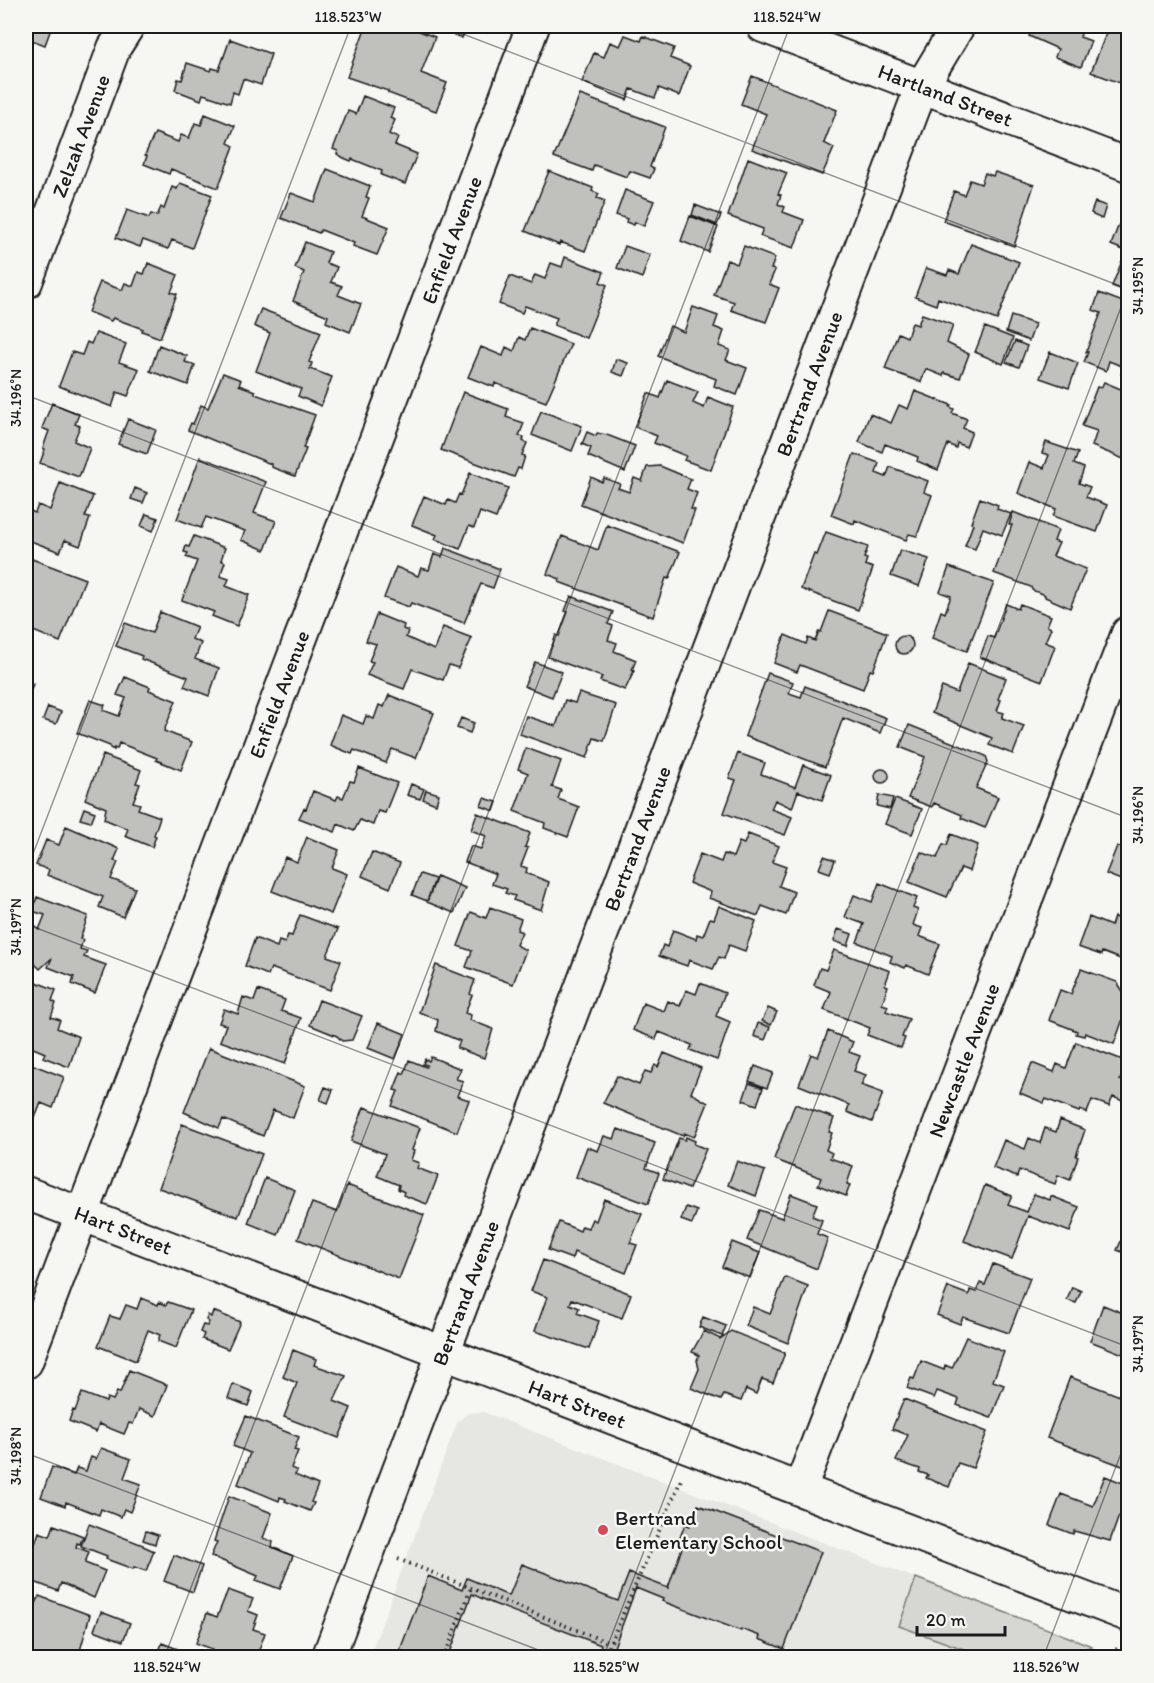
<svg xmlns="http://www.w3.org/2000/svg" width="1154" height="1683" font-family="Itim,sans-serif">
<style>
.built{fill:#e6e6e2}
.green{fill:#d6d6d2;stroke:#797977;stroke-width:1.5}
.building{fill:#c0c0bd;stroke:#1c1c1c;stroke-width:1.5}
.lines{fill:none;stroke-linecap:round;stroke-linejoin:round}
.minor-casing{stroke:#1c1c1c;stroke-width:36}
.path{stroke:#1c1c1c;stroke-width:4;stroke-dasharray:1.5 4.5;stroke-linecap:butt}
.minor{stroke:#f6f6f2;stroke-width:32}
.ticks{fill:none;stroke:#1c1c1c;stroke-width:1.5;stroke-opacity:0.45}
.poi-dot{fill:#d1495b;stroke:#f6f6f2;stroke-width:2}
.labels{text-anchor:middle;stroke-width:5;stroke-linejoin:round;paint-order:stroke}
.street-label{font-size:21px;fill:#1c1c1c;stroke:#f6f6f2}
.poi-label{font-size:21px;fill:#1c1c1c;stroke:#f6f6f2;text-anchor:start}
.neatline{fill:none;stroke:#1c1c1c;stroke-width:2}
.ticks-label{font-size:15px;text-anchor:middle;fill:#1c1c1c}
</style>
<rect width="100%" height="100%" fill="#f6f6f2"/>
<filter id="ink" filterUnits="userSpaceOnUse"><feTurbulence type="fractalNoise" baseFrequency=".0167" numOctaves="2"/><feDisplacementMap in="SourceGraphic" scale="12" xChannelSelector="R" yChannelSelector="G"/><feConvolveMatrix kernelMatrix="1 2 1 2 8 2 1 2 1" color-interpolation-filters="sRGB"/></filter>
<g filter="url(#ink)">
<path class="built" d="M483,1412L1092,1646L1101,1657L369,1658L457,1423L468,1413Z"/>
<path class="green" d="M916,1578L1092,1646L1064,1657H986L899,1626Z"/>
<path class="building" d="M26,26H52L45,45L26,38Z
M366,26H406L435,37L421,73L447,83L436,111L388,93V91L347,77Z
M431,26H467L462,38Z
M1033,26H1084L1080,37L1091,41L1081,67L1055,57L1058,49L1029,36Z
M1109,26H1128V86L1091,72Z
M625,35L641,41L643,36L674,48L670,58L690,66L679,96L659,88L655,98L631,89L627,100L582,82L594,53L604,57L610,42L620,46Z
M230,39L271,54L261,85L243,79L238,94L233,92L230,103L203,94L201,100L175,90L178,79L182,80L187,63L211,71L212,68L219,70Z
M752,76L837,110L824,143L834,148L822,175L752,149L766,114L741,104Z
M580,95L665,127L650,167L654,169L650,178L630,171L627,177L594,165L592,171L554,157Z
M363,96L394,108L390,118L395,120L389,134L398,138L395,145L417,154L405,184L381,175L382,171L352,159L351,161L344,158L337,154L338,151L333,149L348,111L356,114Z
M205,114L235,126L228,143L234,146L218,188L171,169L169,174L144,164L147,156L145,155L155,133L178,142L181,135L189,138L195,123L201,125Z
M748,158L787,173L778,194L781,195L778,204L785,207L783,212L804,220L794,248L760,236L763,229L728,216Z
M327,169L370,186L366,197L369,198L362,216L389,227L377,255L353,246L354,243L321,230L319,233L281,218L291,193L315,202Z
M549,171L593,188L592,191L599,194L597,198L605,201L585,251L560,242L559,245L525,231Z
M995,172L1034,185L1014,246L943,221L954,191L964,195L970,180L981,184L985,173L993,176Z
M180,183L212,195L192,248L172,240L168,249L143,240L140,247L116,238L127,210L149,218L151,214L157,216L161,207L164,209L172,187L177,189Z
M625,190L654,201L644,226L635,222L634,225L626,222L627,219L616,215Z
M1095,202L1106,206L1102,219L1093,215V214L1091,213Z
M695,205L721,215L717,225L692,215Z
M690,216L718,227L708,252L681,241Z
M1119,224L1128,228V292L1112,286L1126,251L1111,245Z
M305,242L330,252L326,263L337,267L331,282L342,286L338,295L361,304L350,332L326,322L328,316L293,301L304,272L295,268Z
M971,244L1019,262L997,320L938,298L936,305L915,297L926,268L947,275L949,270L959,274Z
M625,246L650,255L642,278L617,268Z
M744,246L775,258L771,269L775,270L769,284L779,288L766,322L731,310L734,302L714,295L727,260L737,264Z
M565,257L604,272L600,282L607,285L586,338L554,325L557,318L525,306L522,313L499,304L510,276L531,284L535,275L545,279L551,263L562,267Z
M148,263L178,275L171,292L177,294L160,338L142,331L143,329L113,318L111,321L88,312L100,282L122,290L125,283L133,286L138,272L144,274Z
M1099,293L1128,304V377L1121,374L1124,367L1109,361L1106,371L1084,362L1088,352H1086L1101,313L1093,310Z
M693,307L718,316L714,327L724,331L719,346L730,350L726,360L747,368L737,395L714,386L716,379L658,356L670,326L684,332Z
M261,309L321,332L309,362L312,363L310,369L332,377L321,406L298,396L301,389L256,371L270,333L254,326Z
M922,314L953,325L947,343L969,354L960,378L944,373L943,376L926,369L921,382L885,369L898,333L907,337L912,323L918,325Z
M1011,316L1035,324L1029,341L1006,332Z
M985,327L1013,338L1003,364L975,352Z
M530,328L571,344L546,402L495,383L494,387L468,377L481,347L503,356L506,347L514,351L519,337L525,340Z
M96,333L126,344L119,362L139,369L128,396L117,392L112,407L59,386L72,352L82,355L87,342L91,344Z
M1015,341L1027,346L1019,367L1006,362Z
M159,345L187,356L185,362L195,365L188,385L150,371Z
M1050,352L1078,363L1069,388L1040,378Z
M616,359L628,363L623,376L612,372Z
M223,373L241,380L239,385L255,391V394L315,415L303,448L306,449L295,476L271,467V464L188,430L191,423L193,424L201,405L208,408Z
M667,380L698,392L693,403L704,408L708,397L733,407L711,470L684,460L686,456L654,443L657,436L635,427L648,393L660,398Z
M1104,382L1128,392V454L1126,460L1092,446L1097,431L1082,426L1097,387L1101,388Z
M915,391L951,405L950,407L954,409L952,413L967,419L963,428L972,432L966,447L957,443L956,448L948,444L938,470L917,461L918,457L885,444L882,452L859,442L870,414L891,423L899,405L908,409Z
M463,392L508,409L506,417L524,423L519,436L524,437L523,441L527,443L522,455L525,456L521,469L518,468L514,477L441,450Z
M52,403L79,414L75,424L80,426L74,441L90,448L79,477L40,463L45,449L43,448L49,431L42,428Z
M541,411L582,426L572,451L532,435Z
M128,419L156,430L147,454L118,444Z
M587,432L596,436L597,433L607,435L635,446L625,472L588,456L591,448L582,444Z
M1046,442L1078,453L1074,464L1084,468L1079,483L1090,487L1086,497L1107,505L1097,532L1053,516L1056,509L1018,493L1029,462L1044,468L1049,455L1042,453Z
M854,454L879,463L876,473L886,477L890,467L928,481L924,492L932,495L917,536L909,534L906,540L855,520L854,524L831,515Z
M200,457L266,482L254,513L276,521L265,550L241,540L245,531L206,517L201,528L177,519Z
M660,466L691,479L687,489L697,493L691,509L695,510L683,543L581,504L591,477L602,482L604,478L620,484L618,488L629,492L634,478L642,481L647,467Z
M470,473L508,488L496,518L480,512L474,528L469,526L460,549L435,539L437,535L412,525L424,496L446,505L448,500L455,503L459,494L461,495Z
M60,483L93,496L85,517L90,518L80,546L65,540L60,552L28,540L26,544V509L35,513L38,505L50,510Z
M135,488L147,493L143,503L131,499Z
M980,498L998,505L997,509L1011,514L1002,535L983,528L975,549L965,546L973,524L971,523Z
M1013,512L1058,530L1054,541L1059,543L1053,556L1086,569L1070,608L1045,597V595L1032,590L1031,587L994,573L1012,525H1009Z
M146,514L158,518L153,531L141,526Z
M607,525L680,552L669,579L666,578L653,617L559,582L560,579L547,574L562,536L598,550Z
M826,532L868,547L864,558L867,559L865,565L873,568L858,610L801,589L814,554L817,555Z
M194,536L225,548L221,560L225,562L220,576L229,579L226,586L249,595L237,626L212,616L214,612L182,600L197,561L186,557L188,553L184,552L186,546L189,547Z
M445,548L500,569L493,588L481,584L464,623L411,603L409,607L384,598L396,567L418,576L421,568L429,570L434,554L442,557Z
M900,550L929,559L919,586L891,576Z
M32,559L85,579L60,642L26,628V572L27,573Z
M949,567L994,583L967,651L932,638L941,611L945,613L951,596L940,592Z
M571,596L613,612L608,624L613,626L608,640L617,643L614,651L636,660L632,670L634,671L625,690L600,681L602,677L548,657L556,635L559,636L568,612L565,611Z
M1006,604L1018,609L1020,604L1051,616L1047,626L1051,628L1045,642L1055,646L1042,681L980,657L988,636L994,638Z
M829,611L887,633L873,671L870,670L863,689L800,665L797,672L774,663L785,635L806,644L808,638L815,641L819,631L821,632Z
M160,612L197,627L192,639L201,643L195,659L219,668L209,696L184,686L188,677L141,659L142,656L116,646L125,623L152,633Z
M377,614L404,625L403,629L408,631L406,637L434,650L443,627L472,638L458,668L449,665L443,680L412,669L404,689L367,675L373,662L369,661L376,644L366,641Z
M895 645a9 9 0 1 1 18 0a9 9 0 1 1-18 0Z
M535,662L562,672L552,697L524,686Z
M968,663L1006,678L998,699L1001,700L997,711L1004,713L1002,718L1024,726L1013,754L989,745L992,738L932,713L942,687L957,693Z
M768,673L793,682L789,693L801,697L805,686L886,718L880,733L843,718L825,767L745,736Z
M125,677L150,687L149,690L176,701L164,731L192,742L181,770L156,760L157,758L119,743L117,749L114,748V750L110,748V746L77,733L90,700L105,705L103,710L119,716L126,698L117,695Z
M26,681L33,684L26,703Z
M579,693L616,705L604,741L594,738L587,758L520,734L526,716L556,726L565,700L575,703Z
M389,695L434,713L416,758L392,749L386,763L354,750L352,754L330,745L341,715L363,724L366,716L374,719L379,705L384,707Z
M48,707L61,712L56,724L43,720Z
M461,718L474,723L470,733L457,728Z
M909,725L986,756L988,762L976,788L998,797L985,828L961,818L962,815L934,803L932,807L908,798L925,757L900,747Z
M526,748L561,761L552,787L561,790L558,799L579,807L568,837L544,828L545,823L514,811L528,773L518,769Z
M738,753L765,763L761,774L795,787L803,765L831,775L822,800L798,791L792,808L775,800L771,809L792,817L785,835L724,813L736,780L729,778Z
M103,755L141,770L136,783L140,784L133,802L140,804L138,809L160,817L154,835L156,836L152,847L125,836L128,829L104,819L106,808L85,799Z
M359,768L397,783L385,813L378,811L373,825L360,820L354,831L338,824L335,832L299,818L304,808L306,809L313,791L336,800L338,796L343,798L350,781L354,782Z
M875 776a7 7 0 1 1 14 0a7 7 0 1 1-14 0Z
M411,784L424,789L420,799L407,795Z
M426,790L439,794L436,804L423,799Z
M879,795L893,798L890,809L877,806Z
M484,798L497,802L494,811L481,806Z
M895,799L922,809L912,834L885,824Z
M84,808L95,812L91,822L80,819Z
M477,813L530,833L525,847L528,848L521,866L527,868L526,873L549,882L541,910L513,900L515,896L505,893L507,889L492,884L496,874L465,862L471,846L481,849L486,836L471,830Z
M66,826L119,849L114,861L118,862L111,879L135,888L123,917L99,907L103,897L47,875L49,870L36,865L46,840L59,845Z
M748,834L779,846L772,862L786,867L779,886L794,892L786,915L762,906L758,916L709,898L711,892L689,883L700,854L721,862L724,854L733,857L739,842L744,844Z
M951,834L978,845L969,871L961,868L947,897L909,882L921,852L937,858L943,844L947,845Z
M307,837L339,850L332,868L347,874L331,914L272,891L285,857L297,862Z
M1117,846L1128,851V883L1106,874Z
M372,852L400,863L390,888L362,876Z
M824,856L835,860L830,873L819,869Z
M420,874L435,879L427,901L412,895Z
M437,876L465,888L454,913L427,902Z
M879,883L917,898L913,908L918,910L913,925L922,928L919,936L940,944L928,974L906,965L905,968L890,962L892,956L857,942L864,924L845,917L854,895L872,902Z
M37,897L88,916L80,939L83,940L80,949L87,951L84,957L106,965L95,993L72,984L74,977L48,967L52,958L40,969L26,955V917L39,930L45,915L32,911Z
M719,906L756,921L745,951L729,945L724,959L719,957L713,969L689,960L687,966L659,956L663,945L667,947L673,930L696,939L697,934L703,936L710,918L714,919Z
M490,907L521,919L517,930L522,932L516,945L526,950L513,984L466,967L472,951L458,946L471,912L486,918Z
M1128,907V962L1102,952L1101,955L1078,947L1089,917L1111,926L1114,917L1123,920Z
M300,915L338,929L327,956L341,961L330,990L271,968L268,975L245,966L255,938L277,947L279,941L285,943L288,935L292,936Z
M838,929L852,934L848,946L834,941Z
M834,950L890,971L885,985L888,986L882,1004L888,1006L886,1011L909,1019L902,1037L905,1038L901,1048L867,1035L870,1028L824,1010L831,992L814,985L820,968L826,970Z
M436,965L475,980L470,994L472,995L465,1013L471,1015L470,1020L493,1029L484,1058L457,1048L460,1041L436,1031L438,1020L419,1012Z
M1081,969L1117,982L1128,999V1005L1114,1044L1085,1033L1084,1036L1076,1034L1077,1031L1049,1020L1060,990L1071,994Z
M26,978L56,990L52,1001L56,1003L51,1017L60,1020L57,1028L79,1037L69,1067L43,1057L45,1053L26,1045Z
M700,983L725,993L716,1016L730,1022L717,1060L690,1050L692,1045L659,1032L656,1039L633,1030L643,1003L664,1011L668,1001L680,1006L686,990L696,994Z
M258,990L285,1000L281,1011L301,1018L285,1064L220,1041L226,1025L219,1023L224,1009L238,1014L243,997L254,1001Z
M319,1000L362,1016L352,1040L342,1041L337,1036L310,1025Z
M768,1008L777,1012L771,1025L762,1021Z
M378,1023L405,1034L395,1059L368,1048Z
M758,1023L770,1027L765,1040L754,1036Z
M828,1031L853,1042L849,1052L860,1056L854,1071L866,1075L861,1085L883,1093L872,1122L847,1112L849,1105L799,1085L811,1054L818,1057Z
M1076,1042L1128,1062L1120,1080L1128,1083L1123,1101L1113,1097L1109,1106L1092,1100L1087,1113L1080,1110L1079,1112L1046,1099L1044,1103L1020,1093L1032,1063L1054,1072L1057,1064L1066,1068Z
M209,1048L305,1086L293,1118L273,1110L263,1136L223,1119L219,1128L184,1112Z
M664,1053L701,1068L691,1093L708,1103L694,1137L684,1133L683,1136L603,1103L617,1076L639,1085L645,1071L651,1073L655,1065L658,1067Z
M431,1057L461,1069L456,1079L463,1081L457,1096L469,1100L457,1132L392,1106L398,1091L394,1090L401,1072L404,1074L409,1060L426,1067L427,1065L423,1064L425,1059L429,1061Z
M26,1062L64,1077L53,1108L41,1103L35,1118L26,1115Z
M755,1066L773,1073L767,1088L749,1081Z
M749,1083L763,1088L757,1105L743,1100Z
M325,1087L333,1090L328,1103L320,1100Z
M795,1104L834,1118L829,1132L832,1133L826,1150L832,1153L830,1158L853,1166L847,1184L850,1185L846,1196L818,1185L821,1178L774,1159Z
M364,1107L420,1128L412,1150L414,1151L411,1160L419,1163L417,1168L438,1176L427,1204L403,1195L404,1192L398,1189L399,1185L377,1176L385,1154L351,1141Z
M1060,1120L1085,1130L1076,1156L1078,1157L1070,1180L1058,1175L1055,1184L1019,1170L1017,1177L993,1168L1004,1140L1025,1149L1029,1138L1040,1143L1045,1128L1056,1132Z
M182,1124L262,1154L238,1217L159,1188Z
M618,1129L655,1143L646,1168L659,1173L648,1204L576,1177L587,1147L598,1151L604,1136L614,1139Z
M686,1137L695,1141L694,1144L706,1149L689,1189L663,1179L679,1138L685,1140Z
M737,1161L765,1171L756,1196L728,1185Z
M265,1178L295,1190L278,1235L248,1223Z
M347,1185L424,1215L399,1279L298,1239L312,1203L337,1212Z
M985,1185L1012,1196L1008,1205L1027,1212L1034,1194L1050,1200L1051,1196L1079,1207L1070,1232L1028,1216L1012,1259L964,1241Z
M791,1194L817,1204L812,1216L822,1220L817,1234L828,1238L817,1269L747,1240L759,1210L782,1218Z
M604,1199L642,1214L630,1243L637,1245L626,1273L574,1252L572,1259L548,1250L559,1222L580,1231L582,1226L588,1228L592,1219L596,1221Z
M686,1207L697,1211L692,1224L681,1220Z
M1128,1226V1254L1117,1250Z
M732,1242L760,1253L750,1278L722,1267Z
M543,1260L631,1294L622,1318L572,1299L570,1304L579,1308L577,1313L599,1321L589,1349L535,1331L547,1297L531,1291Z
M993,1264L1030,1278L1009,1333L963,1317L960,1324L937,1315L948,1287L969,1295L970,1290L976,1292L980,1283L985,1285Z
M785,1277L808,1286L788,1343L746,1326L753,1307L770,1314Z
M1072,1287L1081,1291L1076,1303L1067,1300Z
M141,1298L158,1305L159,1302L166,1305L168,1302L191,1310L176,1348L158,1341L160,1335L148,1330L136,1361L98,1346L110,1316L120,1319L126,1305L137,1309Z
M1103,1305L1128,1315V1356L1090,1341Z
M213,1311L240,1322L228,1349L202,1339L204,1334L200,1332L203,1325L207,1326L209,1322L206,1320L208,1315L211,1317Z
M703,1317L726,1326L722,1336L699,1327Z
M704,1331L720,1339L731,1331L785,1353L773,1383L762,1379L756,1394L746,1389L741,1401L724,1395L721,1400L691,1388L699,1369L697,1360L699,1355L692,1352Z
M966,1337L1004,1352L993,1381L1004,1385L991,1418L957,1405L959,1399L937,1391L934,1398L907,1388L911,1378L914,1379L921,1361L944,1370L945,1365L952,1368Z
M293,1350L316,1359L314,1365L346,1376L334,1401L351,1408L339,1438L284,1417L297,1383L283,1377Z
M129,1370L167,1385L155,1416L139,1409L133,1424L129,1423L124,1434L99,1424L96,1432L69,1421L73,1410L75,1411L82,1393L106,1402L107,1398L113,1400L117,1392L120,1393Z
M1070,1377L1128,1399V1473L1123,1471L1125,1467L1047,1438Z
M233,1384L253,1392L248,1406L228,1398Z
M904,1399L987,1432L973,1468L958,1463L949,1487L926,1478L928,1475L919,1472L920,1469L896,1461L908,1435L892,1429Z
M246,1416L299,1437L294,1450L298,1451L291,1468L297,1471L295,1475L318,1485L311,1502L314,1503L310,1511L285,1501L286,1499L280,1497L279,1501L238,1484L250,1453L233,1446Z
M101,1448L131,1459L124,1478L141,1484L130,1512L124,1509L121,1517L101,1509L99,1515L66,1502L65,1506L41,1497L52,1467L74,1475L77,1468L86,1471L91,1457L96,1459Z
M1105,1476L1128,1485V1519L1119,1516L1110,1541L1074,1531L1073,1534L1049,1525L1061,1494L1093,1506Z
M229,1496L272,1513L263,1538L273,1542L272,1547L293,1556L280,1589L256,1580L258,1576L211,1556L217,1542L214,1541Z
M698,1505L821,1552L784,1649L759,1639L760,1636L741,1629V1631L662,1601L663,1599L636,1588L610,1658H597L601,1645L494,1604L472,1594L448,1658H397L428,1576L462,1590L467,1578L509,1596L522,1564L618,1601L629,1573L668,1588L683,1545L678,1543L685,1524L690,1526Z
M89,1524L143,1545V1546L154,1551L146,1571L134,1567L133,1569L106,1559L107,1556L81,1546Z
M54,1525L83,1536L80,1544L77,1543L76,1547L89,1552L85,1563L105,1571L94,1598L61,1583L58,1591L26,1579V1544L34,1547L39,1532L50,1536Z
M146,1531L158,1535L155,1544L143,1540Z
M174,1555L202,1566L193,1592L164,1581Z
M228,1590L253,1599L248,1611L258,1615L253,1629L265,1633L256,1658H225L211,1652L212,1649L196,1643L207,1613L217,1617Z
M26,1593L32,1595L26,1612Z
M39,1596L90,1615L78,1658H26V1621L28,1616L31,1617Z
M101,1612L130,1623L123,1641L94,1630Z
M162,1643L201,1658H157Z"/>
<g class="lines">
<defs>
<g id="minor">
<path id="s1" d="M763,26L1128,165"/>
<path id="s2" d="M26,282L114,48L128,26"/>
<path id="s3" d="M26,1193L1128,1615"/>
<path id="s4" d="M26,1362L533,26"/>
<path id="s5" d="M800,1489L1128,633"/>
<path id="s6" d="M328,1658L922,86L958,26"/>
</g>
</defs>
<use href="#minor" class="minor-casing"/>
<path class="path" d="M398,1559L609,1643
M444,1658L471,1588
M604,1658L681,1480
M1100,1658L1119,1648"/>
<use href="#minor" class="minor"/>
</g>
</g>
<path class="ticks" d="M442,26L1128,289M26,395L1128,818M26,872L351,26M26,924L1128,1347M26,1453L559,1658M164,1658L790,26M603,1658L1128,289M1043,1658L1128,1435"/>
<circle class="poi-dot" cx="603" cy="1530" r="6"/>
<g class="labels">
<g class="street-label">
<text dy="7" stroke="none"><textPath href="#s1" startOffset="195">Hartland Street</textPath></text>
<text dy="7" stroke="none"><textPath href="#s2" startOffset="156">Zelzah Avenue</textPath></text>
<text dy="7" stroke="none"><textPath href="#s4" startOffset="1200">Enfield Avenue</textPath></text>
<text dy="7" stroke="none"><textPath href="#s6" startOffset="1362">Bertrand Avenue</textPath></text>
<text dy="7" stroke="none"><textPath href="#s4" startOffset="714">Enfield Avenue</textPath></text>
<text dy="7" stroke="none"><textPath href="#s6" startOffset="876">Bertrand Avenue</textPath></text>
<text dy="7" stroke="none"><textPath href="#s5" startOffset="459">Newcastle Avenue</textPath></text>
<text dy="7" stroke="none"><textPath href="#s3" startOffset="104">Hart Street</textPath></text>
<text dy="7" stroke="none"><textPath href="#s6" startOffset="390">Bertrand Avenue</textPath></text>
<text dy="7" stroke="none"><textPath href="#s3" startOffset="590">Hart Street</textPath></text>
</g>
<g class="poi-label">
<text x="615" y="1525">Bertrand<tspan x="615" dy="24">Elementary School</tspan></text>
</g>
</g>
<rect width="1154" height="1683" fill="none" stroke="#f6f6f2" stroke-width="66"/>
<path d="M917 1626v9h88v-9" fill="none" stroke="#1c1c1c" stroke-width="3"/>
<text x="926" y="1626" font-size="18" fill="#1c1c1c" stroke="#f6f6f2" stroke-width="4.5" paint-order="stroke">20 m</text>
<rect x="33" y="33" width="1088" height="1617" class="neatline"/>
<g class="ticks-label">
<text x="348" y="22">118.523°W</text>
<text x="787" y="22">118.524°W</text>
<text transform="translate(1138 286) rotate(-90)" y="5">34.195°N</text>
<text transform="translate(16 398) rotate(-90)" y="5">34.196°N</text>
<text transform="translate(1138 815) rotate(-90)" y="5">34.196°N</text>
<text transform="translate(16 927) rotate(-90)" y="5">34.197°N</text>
<text transform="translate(1138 1344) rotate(-90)" y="5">34.197°N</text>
<text transform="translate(16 1456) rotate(-90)" y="5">34.198°N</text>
<text x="167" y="1672">118.524°W</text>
<text x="606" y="1672">118.525°W</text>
<text x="1046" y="1672">118.526°W</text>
</g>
</svg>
